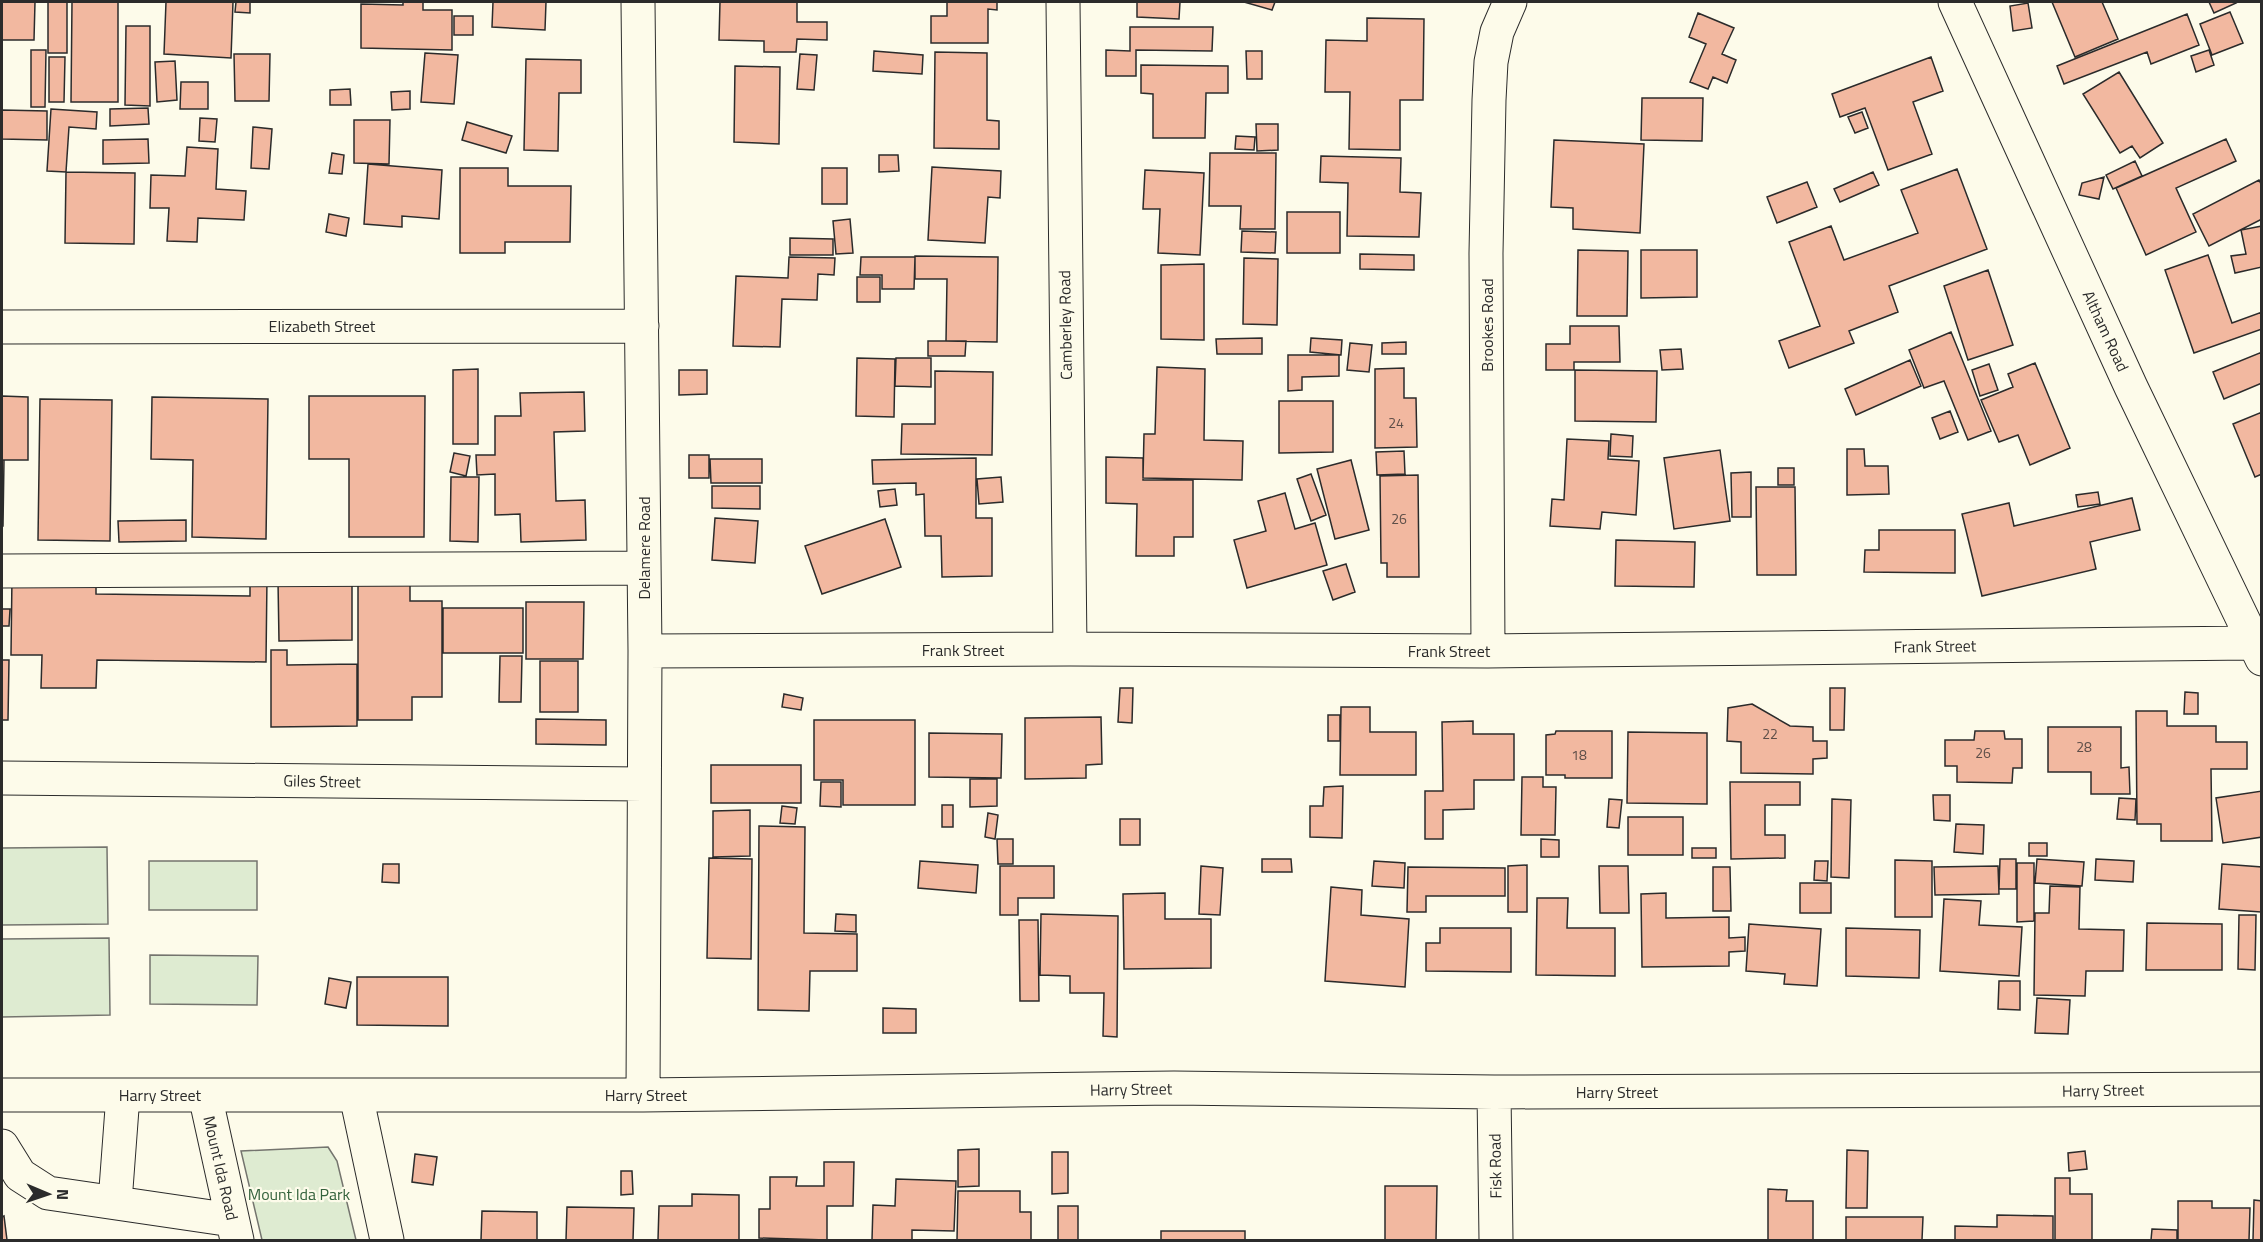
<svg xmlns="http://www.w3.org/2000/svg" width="2263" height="1242" font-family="'Titillium Web',sans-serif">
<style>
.green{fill:#deebd1;stroke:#74746e;stroke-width:1.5}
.building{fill:#f2b8a0;stroke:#2b2b2b;stroke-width:1.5}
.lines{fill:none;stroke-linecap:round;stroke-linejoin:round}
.minor-casing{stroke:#2b2b2b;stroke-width:35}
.minor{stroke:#fdfbea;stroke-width:33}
.labels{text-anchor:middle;stroke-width:4.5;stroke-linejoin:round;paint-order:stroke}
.number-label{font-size:14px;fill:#5d4e48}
.street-label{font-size:16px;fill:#2b2b2b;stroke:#fdfbea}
.park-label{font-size:16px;fill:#34623c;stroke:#fdfbea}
</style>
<rect width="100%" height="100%" fill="#fdfbea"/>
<path class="green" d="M107,847L108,924L2,925V848Z
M149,861H257V910H149Z
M109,938L110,1015L2,1017V939Z
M150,955L258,956L257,1005L150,1004Z
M328,1147L337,1161L356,1240H262L241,1151Z"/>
<path class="building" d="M2,2H35L34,40H2Z
M48,2H67V53H48Z
M72,2H118V102H71Z
M166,2H233L231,58L164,54Z
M236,2H250V13L235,12Z
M403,2H423V10H452V50L361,48V4L403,5Z
M493,2H546L545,30L492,27Z
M720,2H797V22H827V40L797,39L796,52H764V41L719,40Z
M947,2H997V10L988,9V43H931V16H947Z
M1137,2H1180L1179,19L1137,17Z
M1244,2H1275L1272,10Z
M2052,2H2102L2118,39L2075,57Z
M2209,2H2235L2236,3L2214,13Z
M2028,3L2032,28L2013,31L2010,6Z
M2230,12L2243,43L2212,55L2200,24Z
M1698,13L1734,28L1722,54L1736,60L1727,83L1713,77L1708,89L1690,82L1706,44L1689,37Z
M2187,14L2199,45L2151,64L2147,52L2064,84L2057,66Z
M454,16H473V35H454Z
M1367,18L1424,19L1423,100H1400V150L1349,149L1350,92H1325L1326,40L1367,41Z
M126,26H150V106L125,105Z
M1130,27H1213L1212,51L1136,50V76H1106V50L1130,51Z
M31,50H46L45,107H31Z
M2209,50L2214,65L2196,72L2191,56Z
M874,51L923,55L922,74L873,71Z
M1246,51H1262V79H1247Z
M935,52L987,53V120L999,121V149L934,148Z
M425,53L458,55L454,104L421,102Z
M234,54H270L269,101H235Z
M800,54L817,55L814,90L797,89Z
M49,57H65L64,102H49Z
M1931,57L1943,91L1913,102L1932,154L1888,170L1865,108L1840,117L1832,94Z
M526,59L581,60V93H559L558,151L524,150Z
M175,61L177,100L157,102L155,62Z
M1141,65L1228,66V93H1206L1205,138H1153V94L1141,93Z
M735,66L780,67L779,144L734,142Z
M2119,72L2163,143L2140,158L2132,146L2120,153L2083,94Z
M181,82H208V109H180Z
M350,89L351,105H330V90Z
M410,91V109L392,110L391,92Z
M1642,98H1703L1702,141L1641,140Z
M148,108L149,124L110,126V109Z
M51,109L97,112L96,129L69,127L66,172L47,171Z
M2,110L47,111V140L2,139Z
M1862,112L1868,128L1855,133L1848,117Z
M200,118L217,119L215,142L199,141Z
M354,120H390L389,164L354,163Z
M467,122L512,136L506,153L462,140Z
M1256,124H1278V150L1257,151Z
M253,127L272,129L269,169L251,168Z
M1236,136L1255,137L1254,150L1235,149Z
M148,139L149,163L103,164V140Z
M2226,139L2236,161L2176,188L2196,232L2146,255L2116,188Z
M1554,140L1644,144L1640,233L1573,229V208L1551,207Z
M187,147L218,149L216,189L246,191L244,220L198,218L197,242L167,241L169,208H150L151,175L185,176Z
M332,153L344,155L342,174L329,173Z
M1210,153H1276L1275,229H1240L1241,206H1209Z
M879,155H898L899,171L879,172Z
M1321,156L1401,158L1400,192L1421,193L1419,237L1347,236L1348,183L1320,182Z
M2135,161L2142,176L2113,189L2106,175Z
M368,164L442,170L439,219L402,216V227L364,224Z
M932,167L1001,171L1000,198L988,197L985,243L928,240Z
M460,168H508V186H571L570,242H505V253H460Z
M822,168H847V204H822Z
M1957,169L1987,249L1889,286L1898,312L1849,331L1854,343L1789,368L1779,341L1820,326L1789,242L1831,226L1844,260L1918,233L1901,190Z
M1145,170L1204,173L1200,255L1158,253L1160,209H1143Z
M66,172L135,173L134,244L65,243Z
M1873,172L1879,185L1840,202L1834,189Z
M2104,177L2099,199L2079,195L2082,183Z
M2259,180L2262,186V219L2209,246L2193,214Z
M1807,182L1817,207L1777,223L1767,197Z
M1287,212H1340V253H1287Z
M329,214L349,218L346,236L326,232Z
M850,219L853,253L836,254L833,221Z
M2262,226V267L2235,273L2231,256L2246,254L2241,230Z
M1242,231L1276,232L1275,253L1241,252Z
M790,238L833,239V255H790Z
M1578,250L1628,251L1627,316H1577Z
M1641,250H1697V297L1641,298Z
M1360,254L1414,255V270L1360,269Z
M2208,255L2232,323L2262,312V329L2194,353L2165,270Z
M915,256L998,257L997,342L946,341L947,279H915Z
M789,257L835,258L834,275L818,274L817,300L782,299L780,347L733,346L736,276L788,278Z
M861,257H915L914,289H882V275H860Z
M1244,258L1278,259L1277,325L1243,324Z
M1204,264V340L1161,339V265Z
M1988,270L2013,345L1968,360L1944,286Z
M857,277H880V302H857Z
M1570,326H1619L1620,362H1574V370H1546V344H1570Z
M1951,332L1991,431L1968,440L1944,381L1924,388L1909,350Z
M1262,338V354H1217L1216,339Z
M1311,338L1342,340L1341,355L1310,352Z
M928,341H966L965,356H928Z
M1406,342V354H1382V343Z
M1350,343L1372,345L1369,372L1347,370Z
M1681,349L1683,369L1662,370L1660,350Z
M2262,352V383L2224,399L2213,372Z
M1288,355H1339V376L1302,377V390L1288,391Z
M857,358L895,359L894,417L856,416Z
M896,358H931V387L895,386Z
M1910,360L1921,386L1856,415L1845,389Z
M2035,363L2070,448L2030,465L2018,435L1999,442L1981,400L2013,387L2008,374Z
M1989,364L1998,390L1980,396L1972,370Z
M1157,367L1205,369L1204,440L1243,441L1242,480L1143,478L1144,434H1155Z
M1404,368V398H1416L1417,447L1375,448V369Z
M478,369V444H453V370Z
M679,370H707V394L679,395Z
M1575,370L1657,371L1656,422L1575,421Z
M935,371L993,372L992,455L901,454L902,424H935Z
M584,392L585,431L554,432L556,501L585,500L586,540L521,542L520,514L495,515V474L477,475L476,455H495V416H521L520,393Z
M2,396L28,397V460H2Z
M309,396H425L424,537H349V459H309Z
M152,397L268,399L266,539L192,537L193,460L151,459Z
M40,399L112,400L110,541L38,540Z
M1279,401H1333V452L1279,453Z
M1950,411L1958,432L1940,439L1932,418Z
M2262,412V474L2255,477L2233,424Z
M1611,434L1633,436L1632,457L1610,456Z
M1567,439L1609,441L1608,459L1639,461L1636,515L1602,512L1600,529L1550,526L1552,499L1564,500Z
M1847,449H1864L1865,466H1888L1889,494L1847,495Z
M1720,450L1730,521L1674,529L1664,458Z
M1404,451L1405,474L1377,475L1376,452Z
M454,453L470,456L466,476L450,472Z
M689,455H709V478H689Z
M1106,457L1143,458V480H1193V537H1174V556H1136L1137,504L1106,503Z
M976,458V518H992V576L942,577L941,536H925L924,494L916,495V483L873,484L872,460Z
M710,459H762V483H711Z
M2,460H4L3,526H2Z
M1351,460L1369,530L1335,539L1317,469Z
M1778,468H1794V485H1778Z
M1751,472V517H1732L1731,473Z
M1311,474L1326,515L1311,521L1297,479Z
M1418,475L1419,577H1387V563H1381L1380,476Z
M451,477H479L478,542L450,541Z
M1001,477L1003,502L979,504L977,479Z
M712,486H760V509L712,508Z
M1756,487H1795L1796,575H1757Z
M895,489L897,505L880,507L878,491Z
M2098,492L2100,504L2078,507L2076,495Z
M1285,493L1295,529L1315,523L1327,565L1247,588L1234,540L1266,531L1258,501Z
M2132,498L2140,530L2090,542L2096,569L1982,596L1962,514L2009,503L2014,526Z
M715,518L758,521L755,563L712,560Z
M885,519L901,567L822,594L805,546Z
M186,520V541L119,542L118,521Z
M1879,530H1955V573L1864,572L1865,550H1879Z
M1616,540L1695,542L1694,587L1615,586Z
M1346,564L1355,592L1333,600L1323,571Z
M12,576L96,577V594L250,596V577H267L266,662L97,660L96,688H41L42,655H11Z
M358,576H410V601H442V697H412V720H358Z
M278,581H352V640L279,641Z
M526,602H584L583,659H526Z
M443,608H523V653H443Z
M2,609H10L9,626H2Z
M271,650H287V665L357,664V726L271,727Z
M500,656H522L521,702H499Z
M2,660H9L8,720H2Z
M540,661H578V712H540Z
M1120,688H1133L1132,723L1118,722Z
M1830,688H1845L1844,730H1830Z
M2185,692L2198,693V714H2184Z
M784,694L803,698L801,710L782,707Z
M1752,704L1790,726L1813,727V741H1827V758L1813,759V774L1741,773V742L1727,741L1728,708Z
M1341,707H1370V732H1416V775H1340Z
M2136,711H2167V726H2216V742H2247V769H2211L2212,841H2161V824H2137Z
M1328,715H1340V741H1328Z
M1101,717L1102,764L1086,765V778L1025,779V718Z
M536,719L606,720V745L536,744Z
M814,720H915V805H843V780H814Z
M1473,721V734H1514V780H1474V809L1443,810V839H1425V791H1443L1442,722Z
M2048,727H2121V768L2129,767L2130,794H2091V772H2048Z
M1556,731H1612V778H1565V775H1546V735L1555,734Z
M1975,731H2004L2005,739H2022V768H2013L2012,783L1957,782V766H1945V740H1974Z
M1628,732L1707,733V804L1627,803Z
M929,733L1002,734L1001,778L929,777Z
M711,765H801V803H711Z
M1522,777H1543V787H1556L1555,835H1521Z
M970,779H997V806L970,807Z
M821,782H841V807L820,806Z
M1730,782H1800V805H1765V835H1785V858L1731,859Z
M1343,786L1342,838L1310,837V806H1323L1324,787Z
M2262,791V837L2223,843L2216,798Z
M1933,795H1950V821L1934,820Z
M2119,798L2136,799L2135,820L2117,819Z
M1609,799L1622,800L1619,828L1607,827Z
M1832,799L1851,800L1849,878L1831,877Z
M942,805H953V827H942Z
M782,806L797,808L795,824L780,823Z
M750,810V856L713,857V811Z
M988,813L998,815L995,839L985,837Z
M1628,817H1683V855H1628Z
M1120,819H1140V845H1120Z
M1956,824L1984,825L1983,854L1954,852Z
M759,826L805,827L804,933L857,934V971H810L809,1011L758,1010Z
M997,839H1013V864H998Z
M1541,839L1559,840V857H1541Z
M2029,843H2047V856H2029Z
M1692,848H1716V858H1692Z
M709,858L752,859L751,959L707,958Z
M1262,859H1291L1292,872H1262Z
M2000,859H2016V889H1999Z
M2037,859L2084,862L2082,886L2035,883Z
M2096,859L2134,861L2133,882L2095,880Z
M1895,860L1932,861V917H1895Z
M920,861L978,865L976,893L918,888Z
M1374,861L1405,863L1404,888L1372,886Z
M1815,861H1828L1827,881L1814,880Z
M2017,863H2034V921L2017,922Z
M383,864H399V883L382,882Z
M2222,864L2262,867L2261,912L2219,909Z
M1527,865V912H1508V866Z
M1000,866H1054V898H1018V915H1000Z
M1201,866L1223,868L1220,915L1199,914Z
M1599,866H1628L1629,913H1600Z
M1998,866L1999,894L1935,895L1934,867Z
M1408,867L1505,868V896H1426V912H1407Z
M1713,867H1730L1731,911H1713Z
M1800,883H1831V913H1800Z
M2050,886L2080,887L2079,929L2124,930L2123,971H2086L2085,996L2034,995L2035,913H2049Z
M1331,887L1362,890L1361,915L1409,919L1405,987L1325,981Z
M1165,893V919H1211V968L1124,969L1123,894Z
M1666,893V918L1729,917V938L1745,937V951L1729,952V966L1642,967L1641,894Z
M1537,898H1568L1567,928H1615V976L1536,975Z
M1944,899L1981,901L1979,925L2022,927L2019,976L1940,971Z
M836,914L856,915V932L835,931Z
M1041,914L1118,916L1117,1037L1103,1036L1104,993H1070V976L1040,975Z
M2239,915H2256L2255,970L2238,969Z
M1019,920H1038L1039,1001H1020Z
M2147,923L2222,924V970H2146Z
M1749,924L1821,929L1817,986L1784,984L1785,974L1746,971Z
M1440,928H1511V972L1426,971V943H1440Z
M1846,928L1920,930L1919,978L1846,976Z
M357,977H448V1026L357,1025Z
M329,978L351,982L346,1008L325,1004Z
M1999,981H2020V1010L1998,1009Z
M2037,998L2070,1000L2068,1034L2035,1033Z
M883,1008L916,1009V1033H883Z
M979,1149V1186L958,1187V1150Z
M1847,1150L1868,1151L1867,1208H1846Z
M2085,1151L2087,1169L2069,1171L2068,1153Z
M1052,1152H1068V1193L1052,1194Z
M415,1154L437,1157L433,1185L412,1182Z
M824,1162H854L853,1206H827V1240L759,1238V1209H770V1177H797L796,1186H824Z
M621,1171H632L633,1194L621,1195Z
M2055,1178H2070V1194H2092V1240H2055Z
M896,1179L956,1181L954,1231L912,1230V1240H872L873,1205L895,1206Z
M1385,1186H1437L1436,1240H1385Z
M1768,1189L1787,1190L1786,1201H1813V1240H1768Z
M958,1191H1020V1212H1031V1240H957Z
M692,1194L739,1195V1240H658L659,1206H692Z
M2254,1200L2262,1201V1240H2253Z
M2178,1201H2212V1208H2250L2249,1240H2178Z
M1058,1206H1078V1240H1058Z
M567,1207L634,1208L633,1240H566Z
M482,1211L537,1212V1240H481Z
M1997,1215L2053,1216V1240H1955V1226L1997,1227Z
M4,1216L7,1240H2V1217Z
M1846,1217H1923L1922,1240H1846Z
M2152,1229L2177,1230V1240H2151Z
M1161,1231H1245V1240H1161Z"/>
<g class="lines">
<defs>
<path id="minor" d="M638,2L645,651L643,1095
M1063,2L1070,649
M1955,2L2131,387L2262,659
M2,327L642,326
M2,571L644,568
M645,651L1070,649L1488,651L2252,643
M1488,651L1486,253L1489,100L1491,62L1497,32L1510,2
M2,778L643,784
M1494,1092L1496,1240
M2,1095H643L1174,1088L1494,1092L2262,1089
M205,1095L237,1240
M356,1095L387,1240
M2,1146L20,1175L48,1193L232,1220
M115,1202L123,1095"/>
</defs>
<use href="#minor" class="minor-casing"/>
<use href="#minor" class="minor"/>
</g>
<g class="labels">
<g class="number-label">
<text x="1396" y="428">24</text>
<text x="1399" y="524">26</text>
<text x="1770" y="739">22</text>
<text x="2084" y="752">28</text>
<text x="1983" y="758">26</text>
<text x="1579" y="760">18</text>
</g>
<g class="street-label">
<text transform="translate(1065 325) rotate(-91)" y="6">Camberley Road</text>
<text transform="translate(1487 325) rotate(-90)" y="6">Brookes Road</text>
<text x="322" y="332">Elizabeth Street</text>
<text transform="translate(2106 331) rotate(65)" y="6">Altham Road</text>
<text transform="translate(644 548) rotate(-90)" y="6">Delamere Road</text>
<text transform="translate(1935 646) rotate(-1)" y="6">Frank Street</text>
<text x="963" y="656">Frank Street</text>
<text x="1449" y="657">Frank Street</text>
<text transform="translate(322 781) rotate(1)" y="6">Giles Street</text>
<text transform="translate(1131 1089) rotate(-1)" y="6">Harry Street</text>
<text transform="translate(2103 1090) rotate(-1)" y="6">Harry Street</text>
<text x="1617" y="1098">Harry Street</text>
<text x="160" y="1101">Harry Street</text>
<text x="646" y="1101">Harry Street</text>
<text transform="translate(1495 1166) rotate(-91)" y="6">Fisk Road</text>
<text transform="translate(221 1168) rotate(77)" y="6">Mount Ida Road</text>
</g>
<g class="park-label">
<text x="299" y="1200">Mount Ida Park</text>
</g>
</g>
<rect width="2263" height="1242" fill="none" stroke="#2b2b2b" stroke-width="6"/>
<g transform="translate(48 1194) rotate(92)" stroke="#fdfbea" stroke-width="4.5" paint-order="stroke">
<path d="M0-4.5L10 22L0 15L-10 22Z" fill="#2b2b2b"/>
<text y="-9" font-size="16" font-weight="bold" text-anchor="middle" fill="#2b2b2b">N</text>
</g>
</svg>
